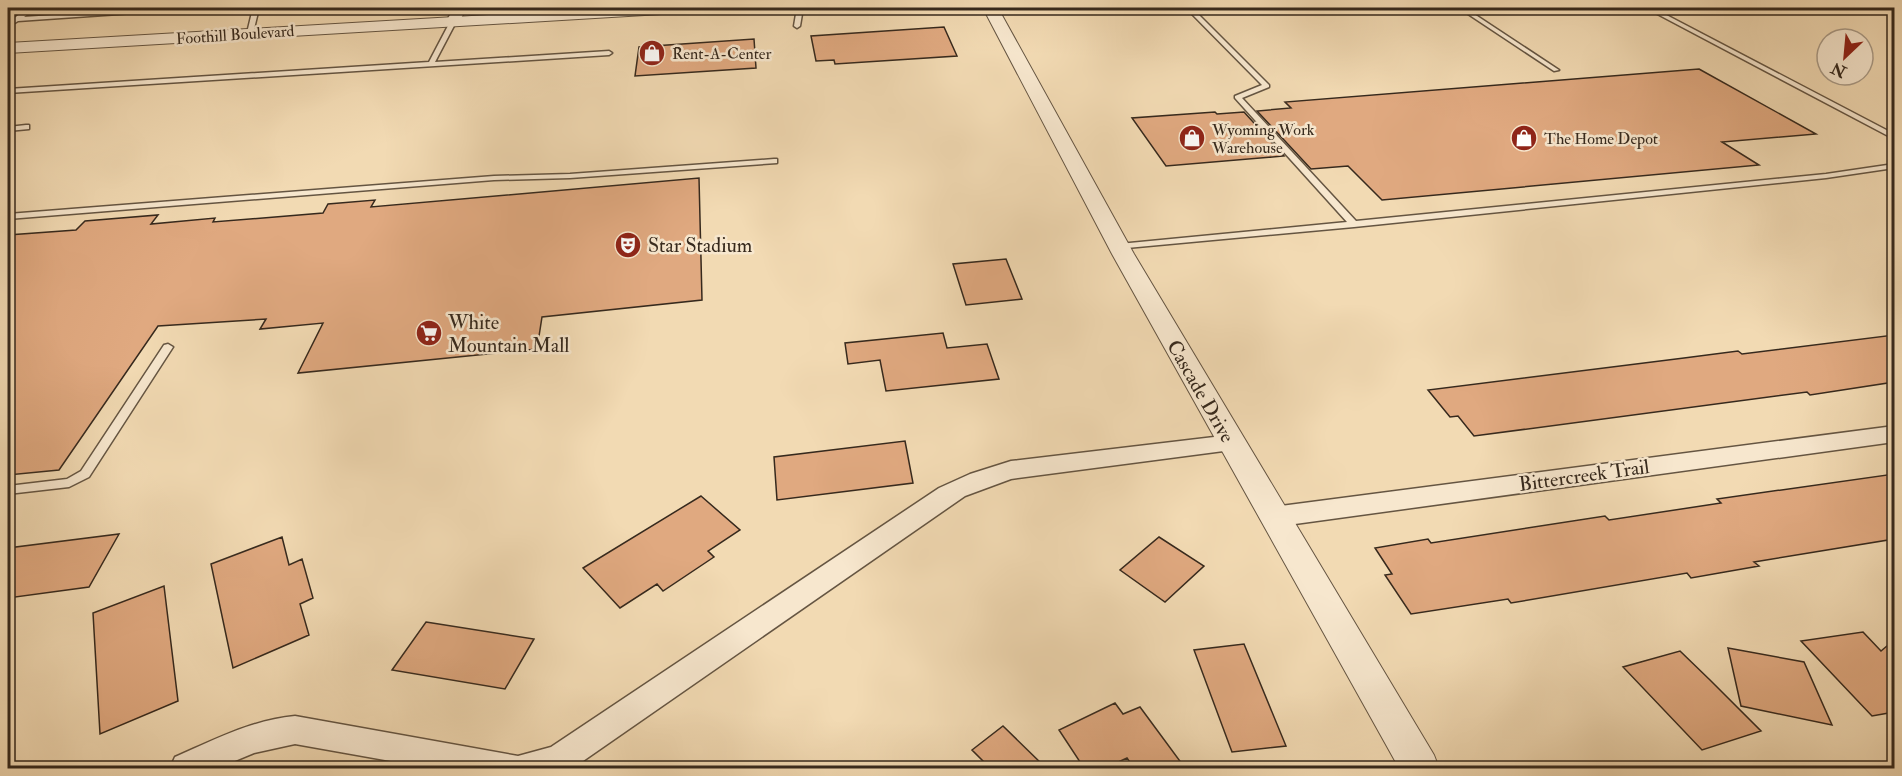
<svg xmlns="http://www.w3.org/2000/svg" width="1902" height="776" font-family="'IM FELL Double Pica',serif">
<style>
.building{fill:#e0a980;stroke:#36291d;stroke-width:1.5}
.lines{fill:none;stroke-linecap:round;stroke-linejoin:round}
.service-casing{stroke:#655542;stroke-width:3}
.minor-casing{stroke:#655542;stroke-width:3}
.tertiary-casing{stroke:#655542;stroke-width:2}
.service{fill:#f7e7ce;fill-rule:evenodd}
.minor{fill:#f7e7ce;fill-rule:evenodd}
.tertiary{fill:#f7e7ce;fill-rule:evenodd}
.labels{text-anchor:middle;stroke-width:5;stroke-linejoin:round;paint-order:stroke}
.far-street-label{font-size:16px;fill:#36291d;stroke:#f7e7ce}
.far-poi-label{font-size:16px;fill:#36291d;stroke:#f7e7ce;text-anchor:start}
.poi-label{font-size:20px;fill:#36291d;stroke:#f7e7ce;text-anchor:start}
.street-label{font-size:20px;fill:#36291d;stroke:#f7e7ce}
</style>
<rect width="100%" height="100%" fill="#f2dab3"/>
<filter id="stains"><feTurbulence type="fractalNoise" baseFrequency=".00333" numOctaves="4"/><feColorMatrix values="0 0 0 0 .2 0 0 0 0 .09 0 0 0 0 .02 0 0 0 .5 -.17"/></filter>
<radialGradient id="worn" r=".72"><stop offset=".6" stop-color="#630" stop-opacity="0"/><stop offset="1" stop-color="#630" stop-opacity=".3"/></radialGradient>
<path class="building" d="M944,27L957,56L835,64L834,60L816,61L811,36Z
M754,39L756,68L635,76L639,47Z
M1699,69L1816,134L1722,142L1759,165L1382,200L1348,166L1311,169L1257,111L1291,108L1285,102Z
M1215,112L1217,114L1244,112L1284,156L1166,166L1132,118Z
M699,178L702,300L542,317L537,349L298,373L323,323L260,329L266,319L158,326L59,470L8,475V235L76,230L85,221L158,215L151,224L215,218L213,222L323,213L328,204L375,200L371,207Z
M1006,259L1022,299L966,305L953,264Z
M943,333L947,348L987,344L999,379L886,391L880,360L848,364L845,343Z
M1894,335V382L1810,395L1807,392L1474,436L1458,416L1450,417L1428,390L1684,358L1738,351L1742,354Z
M905,441L913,483L777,500L774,457Z
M1894,474V539L1754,562L1759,566L1691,578L1687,573L1511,603L1508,599L1411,614L1385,575L1392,574L1375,548L1428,539L1431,543L1605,516L1609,520L1721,503L1717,499Z
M701,496L740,530L708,551L714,557L663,591L657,584L620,608L583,568Z
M119,534L89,587L8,598V548Z
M282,537L289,565L302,559L313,598L300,604L309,635L233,668L211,564Z
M1159,537L1204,566L1165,602L1120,570Z
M164,586L178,701L100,734L93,613Z
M426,622L534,639L505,689L392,670Z
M1863,632L1881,651L1894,640V712L1872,716L1801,641Z
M1244,644L1286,746L1232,752L1194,650Z
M1728,648L1804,662L1832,725L1741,706Z
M1680,651L1710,680L1761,731L1702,750L1623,667Z
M1115,703L1123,714L1140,707L1185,768H1134L1127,758L1105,768H1084L1059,730Z
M1003,726L1046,768H990L972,750Z"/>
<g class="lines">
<defs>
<path id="service" d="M8,8H36L24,17L158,8H180L177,10L18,21L8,27V23L25,10H8Z
M253,8H259L253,33L250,35L247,33Z
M797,8H803L800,26L797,28L794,26Z
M1186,8H1192L1269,85V87L1242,98L1356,221L1826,174L1894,164V168L1826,178L1354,227L1116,249V245L1119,244L1347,222L1235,98V96L1262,85Z
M1459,8H1465L1559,70L1554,71Z
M1646,8H1653L1894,134V139Z
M453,20L456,22L435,62L609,51L612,53L609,55L8,93V89L429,62L450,22Z
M26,125H29V129L8,131V127Z
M774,159H777V163L570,178L494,180L8,219V214L494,176L570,174Z
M168,344L173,347L89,477L69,487L8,494V486L67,479L81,471L164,345Z"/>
<path id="minor" d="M454,8H466L458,25L453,26L446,22Z
M1894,426V442L1273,527L1264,524L1260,517L1264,510L1273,507Z
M1231,435L1239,437L1243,443L1239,449L1011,479L965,496L573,768H430L295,744L254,753L218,768H170L175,757C214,740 252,720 295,716L518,756L551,747L939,488L970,474L1011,461Z"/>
<path id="tertiary" d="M609,8H686L678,13L8,53V43Z
M983,8H998L1134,254L1434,755L1439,768H1399L1112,254Z"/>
</defs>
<use href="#service" class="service-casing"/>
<use href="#minor" class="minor-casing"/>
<use href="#tertiary" class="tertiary-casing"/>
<use href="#service" class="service"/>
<use href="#minor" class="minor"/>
<use href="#tertiary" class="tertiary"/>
</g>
<defs>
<symbol id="shop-disc" viewBox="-11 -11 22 22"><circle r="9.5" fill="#8f2418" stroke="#f7e7ce"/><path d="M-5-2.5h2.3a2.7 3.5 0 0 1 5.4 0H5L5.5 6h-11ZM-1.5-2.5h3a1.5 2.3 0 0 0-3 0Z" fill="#fff"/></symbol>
<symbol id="theatre-disc" viewBox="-11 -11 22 22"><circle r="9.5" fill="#8f2418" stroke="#f7e7ce"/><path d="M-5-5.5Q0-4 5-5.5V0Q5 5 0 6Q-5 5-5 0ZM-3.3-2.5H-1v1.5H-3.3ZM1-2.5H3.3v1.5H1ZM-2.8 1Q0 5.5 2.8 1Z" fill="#fff"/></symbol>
<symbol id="supermarket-disc" viewBox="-11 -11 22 22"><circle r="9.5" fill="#8f2418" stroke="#f7e7ce"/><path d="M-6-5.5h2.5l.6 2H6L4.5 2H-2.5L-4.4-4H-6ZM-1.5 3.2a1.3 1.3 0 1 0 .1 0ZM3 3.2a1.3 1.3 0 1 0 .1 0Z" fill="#fff"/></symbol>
</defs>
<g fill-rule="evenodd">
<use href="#shop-disc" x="637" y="38" width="30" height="30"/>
<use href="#shop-disc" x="1177" y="123" width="30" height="30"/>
<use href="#shop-disc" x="1509" y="123" width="30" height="30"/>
<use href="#theatre-disc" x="613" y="230" width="30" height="30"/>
<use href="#supermarket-disc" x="414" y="318" width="30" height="30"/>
</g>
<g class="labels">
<g class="far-street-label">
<text transform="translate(235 34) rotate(-4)" y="6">Foothill Boulevard</text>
</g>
<g class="far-poi-label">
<text x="672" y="59">Rent-A-Center</text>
<text x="1212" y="135">Wyoming Work<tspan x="1212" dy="18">Warehouse</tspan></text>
<text x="1544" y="144">The Home Depot</text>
</g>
<g class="poi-label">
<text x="648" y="252">Star Stadium</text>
<text x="448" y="329">White<tspan x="448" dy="23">Mountain Mall</tspan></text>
</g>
<g class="street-label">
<text transform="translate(1201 391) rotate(60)" y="7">Cascade Drive</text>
<text transform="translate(1584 475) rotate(-8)" y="7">Bittercreek Trail</text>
</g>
</g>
<rect width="1902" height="776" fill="none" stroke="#f2dab3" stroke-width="30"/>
<rect x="9" y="9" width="1884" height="758" fill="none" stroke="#36291d" stroke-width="3"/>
<rect x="15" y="15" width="1872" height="746" fill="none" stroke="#36291d" stroke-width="1.5"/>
<g transform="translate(1845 57) rotate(206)"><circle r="28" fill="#f7e7ce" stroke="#aa9b87" stroke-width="1.5"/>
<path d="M0-4.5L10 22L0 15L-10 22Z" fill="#8f2418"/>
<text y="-9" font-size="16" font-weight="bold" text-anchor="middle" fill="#36291d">N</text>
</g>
<rect width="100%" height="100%" filter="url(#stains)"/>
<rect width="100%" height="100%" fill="url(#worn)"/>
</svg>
